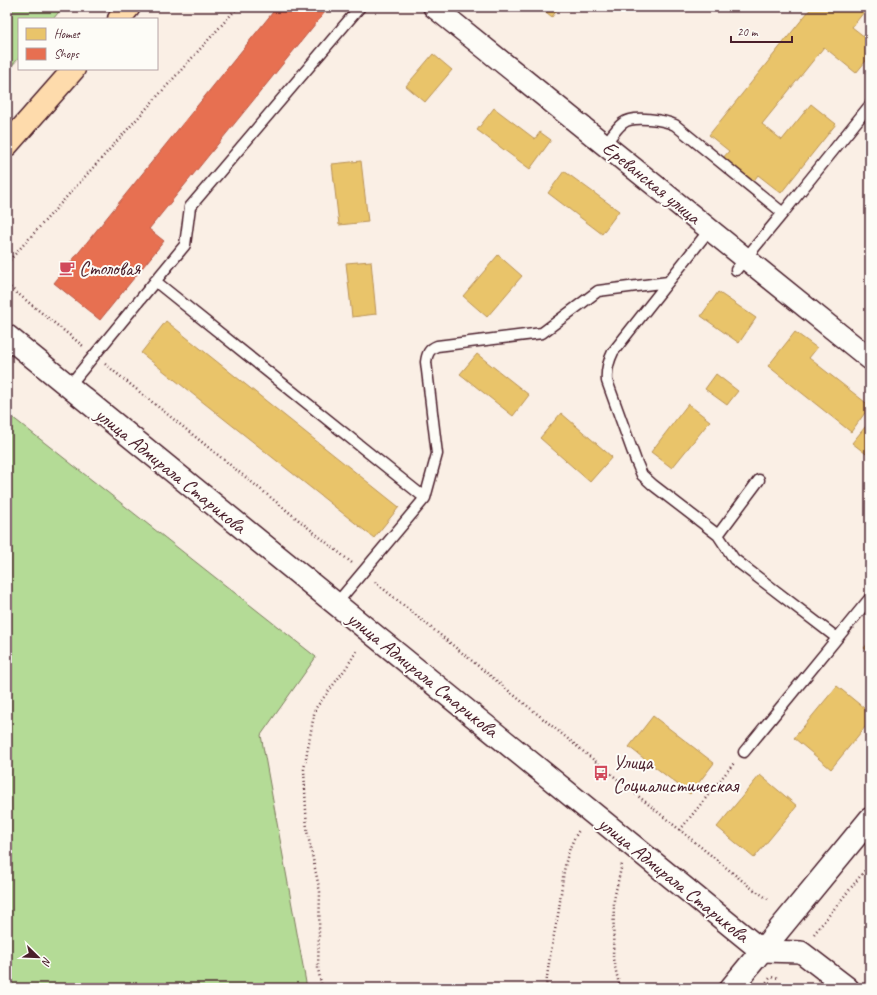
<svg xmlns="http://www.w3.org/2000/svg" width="877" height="995" font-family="Caveat,sans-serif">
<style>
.green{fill:#b4db96;stroke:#7f7d60}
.homes{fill:#e9c46a;stroke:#b99257}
.shops{fill:#e76f51;stroke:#b85746}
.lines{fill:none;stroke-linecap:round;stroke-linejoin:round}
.lane-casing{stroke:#4a1f2b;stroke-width:13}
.street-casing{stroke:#4a1f2b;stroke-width:24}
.secondary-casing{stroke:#4a1f2b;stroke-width:25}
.primary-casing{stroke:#4a1f2b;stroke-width:25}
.path{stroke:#4a1f2b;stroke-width:2.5;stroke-dasharray:1 3;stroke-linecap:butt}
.lane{stroke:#fdfcf7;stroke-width:10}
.street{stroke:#fdfcf7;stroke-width:21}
.secondary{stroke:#fdfcf7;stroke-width:22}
.primary{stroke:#fedbac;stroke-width:22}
.labels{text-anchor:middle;stroke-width:4;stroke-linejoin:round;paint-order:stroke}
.street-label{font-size:20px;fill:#4a1f2b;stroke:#fdfcf7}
.poi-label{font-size:20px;fill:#4a1f2b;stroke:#fdfcf7;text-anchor:start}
</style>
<rect width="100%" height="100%" fill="#faefe5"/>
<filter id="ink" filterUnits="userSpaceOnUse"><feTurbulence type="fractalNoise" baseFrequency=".025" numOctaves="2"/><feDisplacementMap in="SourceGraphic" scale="8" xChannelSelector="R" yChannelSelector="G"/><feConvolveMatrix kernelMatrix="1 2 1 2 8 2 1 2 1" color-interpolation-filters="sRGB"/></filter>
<g filter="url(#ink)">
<path class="green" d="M7,7H63L53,19H19V58L7,71Z
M7,413L316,657L261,735L307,988H7Z"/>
<path class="homes" d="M540,7H559L552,17Z
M812,7H868L852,27L870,41V56L856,73L824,47L762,124L782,140L811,104L836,124L781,193L758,175L752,183L722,159L729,151L709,135Z
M433,54L452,70L425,102L406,86Z
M494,108L535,139L540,132L551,140L530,169L477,130Z
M361,161L368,222L339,225L332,164Z
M564,171L619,211L602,234L548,193Z
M498,255L522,276L487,317L463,296Z
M371,261L376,314L352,317L346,263Z
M718,292L756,318L739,343L701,316Z
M166,321L399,507L374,538L141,353Z
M795,332L817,348L809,358L870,406L851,432L768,366Z
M477,354L529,395L513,416L460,374Z
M716,374L738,391L727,405L705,389Z
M688,404L710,421L672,468L651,452Z
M561,413L612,457L590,482L540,438Z
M870,421V457L852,443Z
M870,641V653L864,648Z
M837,686L870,713V721L831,769L794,738Z
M653,716L714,763L690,794L629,747Z
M760,775L797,806L754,858L717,827Z"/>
<path class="shops" d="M277,7H329L149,229L164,241L100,320L54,283Z"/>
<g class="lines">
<defs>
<path id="lane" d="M603,148C609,140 615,129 623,123C633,115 665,120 675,125L783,213L870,105
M710,229L613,352C608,362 606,370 607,381L636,461L642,475L653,485L718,535L759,480
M736,270L783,213
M155,281L425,498L336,604
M69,386L185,245L190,207L360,7
M425,498L437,454L426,362C427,354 429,349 437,346L542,333L598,291L668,282
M718,535L734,559L837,638
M744,752L870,598"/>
<path id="street" d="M434,7L870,359
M762,951L801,952L848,988"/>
<path id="secondary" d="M7,336L762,951
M731,988L870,819"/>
<path id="primary" d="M119,19L129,7
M7,145L74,69"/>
</defs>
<use href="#lane" class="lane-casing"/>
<use href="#street" class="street-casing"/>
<use href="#secondary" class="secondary-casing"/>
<use href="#primary" class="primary-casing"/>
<path class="path" d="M7,263L238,7
M7,285L83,346
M105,364L352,563
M375,582L750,887L768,899
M680,830L734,763
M814,934L870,864
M322,988L318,969L320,892L307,831L304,769L315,709L346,668L358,649
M546,988C548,963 553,940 558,915C563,886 562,854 580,829
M620,988L613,959L614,899L622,864
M761,988L771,977L780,978"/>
<use href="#lane" class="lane"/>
<use href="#street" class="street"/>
<use href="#secondary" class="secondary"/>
<use href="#primary" class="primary"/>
</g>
</g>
<defs>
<symbol id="cafe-bare" viewBox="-9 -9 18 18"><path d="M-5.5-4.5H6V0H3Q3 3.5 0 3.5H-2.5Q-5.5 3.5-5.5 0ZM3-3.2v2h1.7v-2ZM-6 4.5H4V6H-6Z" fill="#d1495b" stroke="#fdfcf7" stroke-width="2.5" paint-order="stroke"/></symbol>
<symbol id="bus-bare" viewBox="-9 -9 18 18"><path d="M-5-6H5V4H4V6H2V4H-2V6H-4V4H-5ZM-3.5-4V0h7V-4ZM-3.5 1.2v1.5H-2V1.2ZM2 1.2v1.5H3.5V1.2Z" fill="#d1495b" stroke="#fdfcf7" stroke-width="2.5" paint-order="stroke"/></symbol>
</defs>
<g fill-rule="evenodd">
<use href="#cafe-bare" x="56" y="257" width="22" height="22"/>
<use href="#bus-bare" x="590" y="762" width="22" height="22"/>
</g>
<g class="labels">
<g class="street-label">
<text transform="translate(652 182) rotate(39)" y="7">Ереванская улица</text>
<text transform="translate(171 470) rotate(39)" y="7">улица Адмирала Старикова</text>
<text transform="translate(423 674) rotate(39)" y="7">улица Адмирала Старикова</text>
<text transform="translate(674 879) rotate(39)" y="7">улица Адмирала Старикова</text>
</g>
<g class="poi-label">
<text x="79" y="275">Столовая</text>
<text x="613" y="769">Улица<tspan x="613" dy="23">Социалистическая</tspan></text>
</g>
</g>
<rect width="877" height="995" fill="none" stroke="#fdfcf7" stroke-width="24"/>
<rect x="12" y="12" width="853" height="971" fill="none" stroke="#4a1f2b" stroke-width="1.5" filter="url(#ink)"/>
<rect x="18" y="18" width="140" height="52" fill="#fdfcf7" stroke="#b5a4a5"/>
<rect x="26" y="28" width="20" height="12" fill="#e9c46a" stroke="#b5a4a5"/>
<text x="54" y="38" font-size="12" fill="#4a1f2b">Homes</text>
<rect x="26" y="48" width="20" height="12" fill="#e76f51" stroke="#b5a4a5"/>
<text x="54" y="58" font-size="12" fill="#4a1f2b">Shops</text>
<g transform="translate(38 957) rotate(113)" stroke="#fdfcf7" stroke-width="3" paint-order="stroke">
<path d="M0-3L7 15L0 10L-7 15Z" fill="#4a1f2b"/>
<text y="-6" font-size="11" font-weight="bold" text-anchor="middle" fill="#4a1f2b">N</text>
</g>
<path d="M731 36v6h61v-6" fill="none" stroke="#4a1f2b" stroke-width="2"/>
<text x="737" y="36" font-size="12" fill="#4a1f2b" stroke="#fdfcf7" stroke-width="3" paint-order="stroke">20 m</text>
</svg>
